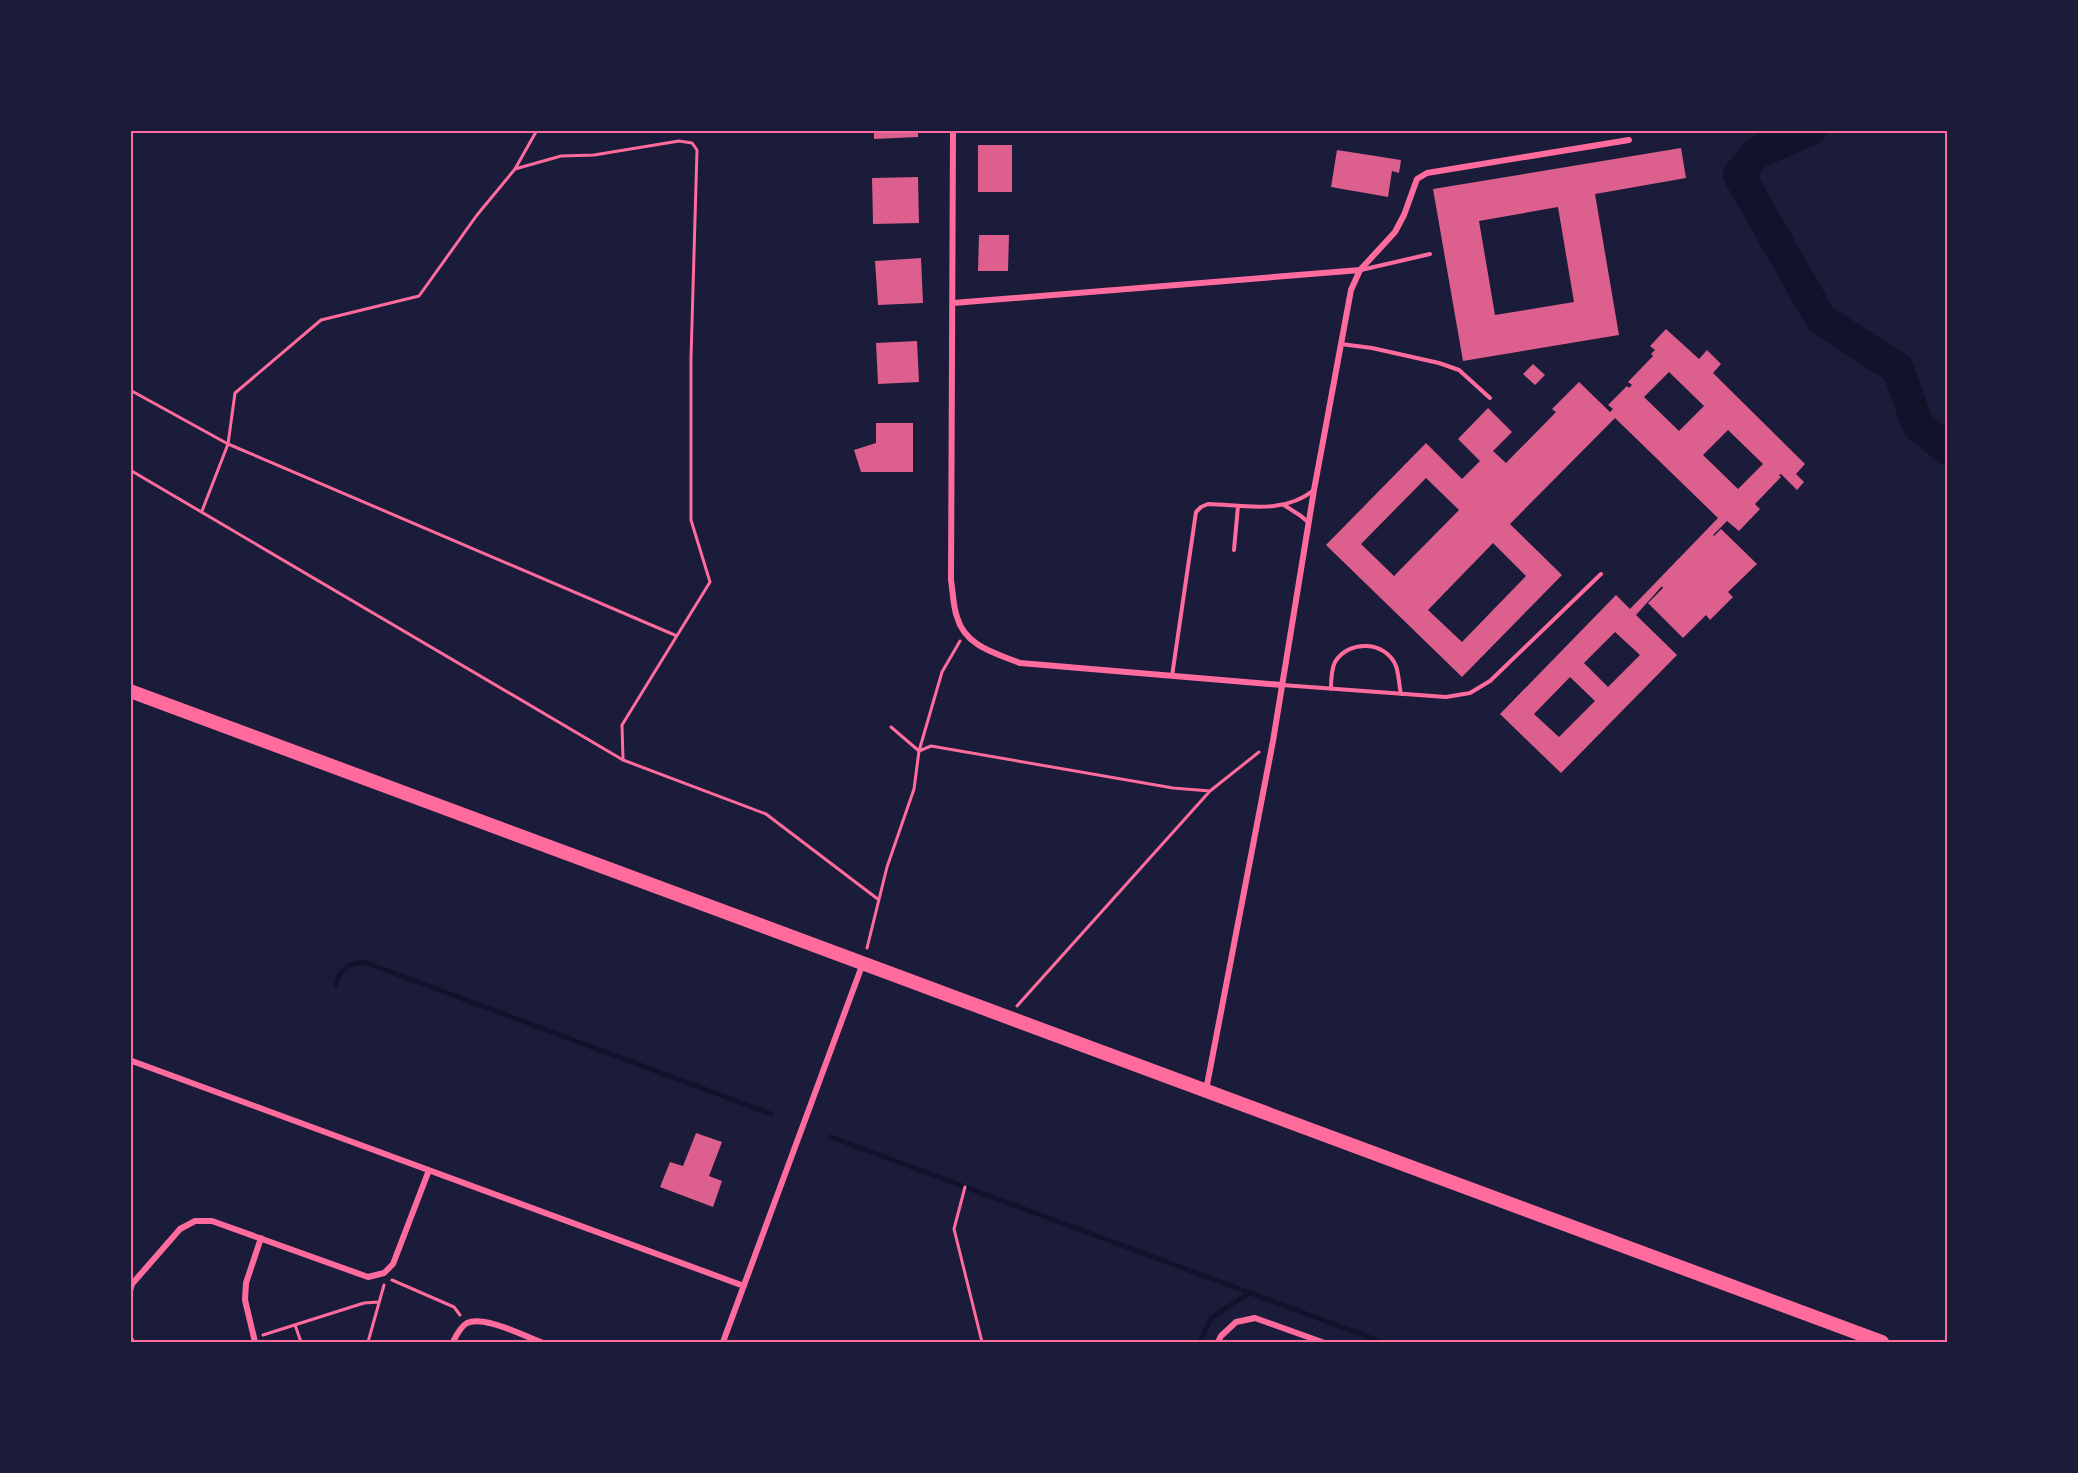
<svg xmlns="http://www.w3.org/2000/svg" width="2078" height="1473" font-family="Karla,sans-serif">
<style>
.lines{fill:none;stroke-linecap:round;stroke-linejoin:round}
.stream{stroke:#12122b;stroke-width:5}
.river{stroke:#12122b;stroke-width:32}
.building{fill:#dd5f8e;fill-rule:evenodd}
.path{stroke:#ff6b9d;stroke-width:3}
.service{stroke:#ff6b9d;stroke-width:4}
.minor{stroke:#ff6b9d;stroke-width:6}
.primary{stroke:#ff6b9d;stroke-width:14}
.neatline{fill:none;stroke:#ff6b9d;stroke-width:2}
</style>
<rect width="100%" height="100%" fill="#1b1b3a"/>
<g class="lines">
<path class="stream" d="M336,985C339,968 351,961 367,963L771,1114
M831,1137L1382,1342
M1200,1342L1211,1318L1249,1293"/>
<path class="river" d="M1810,130L1756,153L1739,175L1821,319L1898,369L1918,425L1948,450"/>
</g>
<path class="building" d="M874,130H918V137L874,139Z
M978,145H1012V192H978Z
M1681,148L1686,178L1595,194L1619,335L1463,361L1433,189ZM1558,207L1574,302L1495,315L1479,221Z
M1337,150L1401,160L1399,173L1392,171L1388,197L1331,187Z
M918,177L919,223L873,224L872,178Z
M979,235H1009L1008,271H978Z
M921,258L923,303L878,305L875,261Z
M1666,329L1699,359L1707,350L1721,364L1713,373L1805,464L1796,474L1804,482L1797,490L1781,474L1779,475L1781,477L1755,504L1760,509L1739,531L1727,521L1713,535L1714,536L1721,529L1757,564L1728,592L1733,597L1710,620L1706,615L1683,638L1648,603L1663,588L1662,586L1636,615L1677,655L1561,773L1500,714L1616,595L1630,609L1718,518L1615,418L1510,524L1562,575L1462,677L1326,545L1426,443L1462,479L1480,461L1458,439L1488,408L1512,432L1493,451L1506,463L1556,412L1552,409L1579,382L1610,412L1613,409L1608,405L1627,386L1629,388L1632,385L1628,382L1653,356L1651,354L1655,350L1650,346ZM1669,372L1704,406L1679,431L1644,397ZM1728,430L1763,464L1738,489L1703,455ZM1426,478L1459,510L1394,576L1361,544ZM1493,543L1526,576L1462,642L1428,610ZM1615,632L1640,655L1608,687L1584,663ZM1570,677L1595,701L1559,737L1534,714Z
M917,341L919,382L878,384L876,343Z
M1533,364L1545,375L1535,385L1523,374Z
M876,423H913V472H861L854,450L876,443Z
M696,1133L722,1142L709,1176L722,1181L713,1207L660,1187L670,1162L683,1166Z"/>
<g class="lines">
<path class="path" d="M515,169L561,156L594,155L679,141L692,143L697,150L691,358V520L710,582L622,725L623,759
M130,390L228,444L677,636
M130,470L623,760L766,814L879,900
M202,511L228,444L235,393L321,320L419,296L477,215L515,169L537,130
M919,751L931,746L1173,788L1210,791L1259,752
M919,751L942,672L960,641
M867,948L887,867L914,789L919,751L891,727
M1017,1006L1210,791
M965,1187L954,1229L982,1342
M392,1280L454,1307L460,1315
M295,1325L301,1342
M263,1335L364,1303L379,1302
M368,1342L384,1285"/>
<path class="service" d="M1361,270L1430,254
M1341,344L1372,348L1439,363L1459,370L1490,398
M1284,505L1301,516L1309,523
M1234,550L1238,506
M1172,676L1196,512L1201,507L1208,504C1244,505 1283,515 1314,490
M1282,685L1446,697L1470,693L1490,681L1601,574
M1331,689C1331,680 1331,670 1335,662C1349,639 1386,641 1396,666C1399,675 1399,685 1401,694"/>
<path class="minor" d="M953,130L951,580C953,592 953,606 957,617C965,646 995,653 1020,663L1282,685
M953,303L1360,270
M130,1063L132,1061L744,1286
M1206,1090L1273,741L1314,490L1351,290L1360,270L1395,232L1404,215L1417,179L1427,173L1629,140
M130,1291L132,1284L180,1229L195,1221H212L368,1277L384,1273L393,1264L429,1170
M130,1338L132,1342
M255,1342L245,1300L246,1283L261,1238
M453,1342C456,1336 460,1327 467,1323C484,1315 524,1336 541,1342
M723,1342L863,963
M1218,1342L1221,1336L1236,1322L1255,1318L1322,1342"/>
<path class="primary" d="M130,691L1882,1342"/>
</g>
<rect width="2078" height="1473" fill="none" stroke="#1b1b3a" stroke-width="264"/>
<rect x="132" y="132" width="1814" height="1209" class="neatline"/>
</svg>
